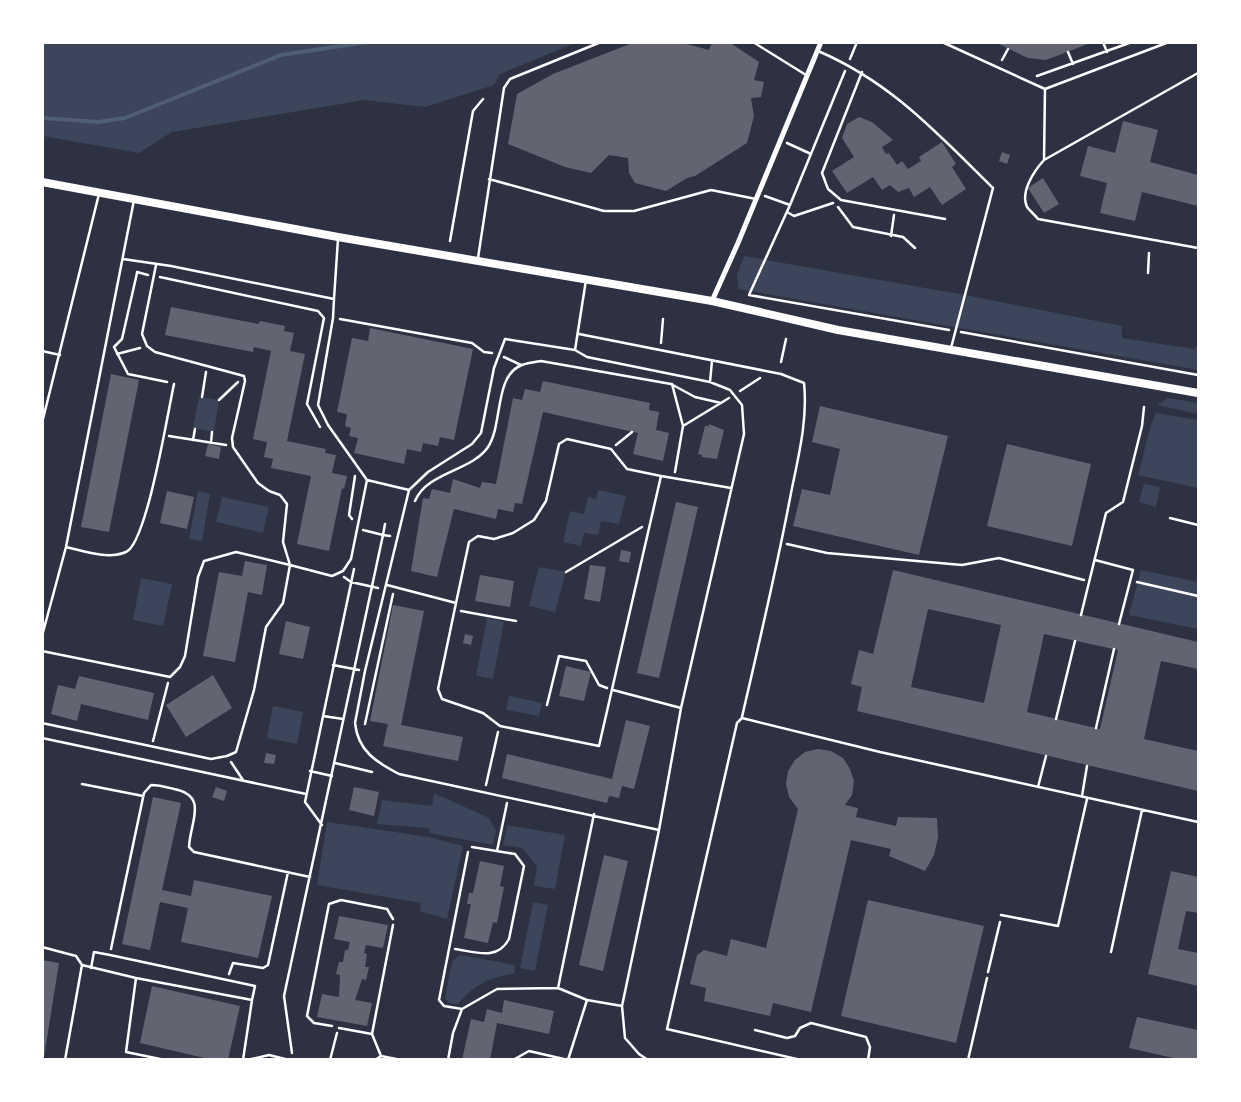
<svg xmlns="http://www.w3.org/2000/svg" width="1241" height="1102" font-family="Roboto,sans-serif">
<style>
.green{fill:#3c4559}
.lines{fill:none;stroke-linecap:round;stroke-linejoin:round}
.stream{stroke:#4f5d75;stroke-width:4}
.building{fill:#626471;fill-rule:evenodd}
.path{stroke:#fff;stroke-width:2.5}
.service{stroke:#fff;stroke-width:2.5}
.minor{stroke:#fff;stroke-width:5}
.secondary{stroke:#fff;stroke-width:8}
</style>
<rect width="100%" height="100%" fill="#2d3142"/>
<path class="green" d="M42,43L43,42L575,43L500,74L494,85L425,107L365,100L172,132L139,153L43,136Z
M744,256L965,295L1122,326V338L1194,349L1198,345V370L738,289L737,274Z
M199,397L219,400L214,432L193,428Z
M1168,398L1198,403V414L1157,405Z
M1156,413L1198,420V488L1138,475L1150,428Z
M1144,484L1160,487L1156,507L1139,502Z
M598,490L626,496L619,524L601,521L598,535L584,533L581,546L563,542L570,511L584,514L588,497L596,499Z
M198,491L210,494L202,541L189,539Z
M222,497L269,507L263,533L216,522Z
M539,567L566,572L555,612L529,606Z
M1141,570L1198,582V629L1129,615Z
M141,578L172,584L163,626L133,620Z
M487,618L504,622L493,679L476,676Z
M509,696L542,703L539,716L506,710Z
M273,706L303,712L297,744L267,738Z
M434,793L489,818L496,831L493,845L429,833V828L377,824L382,800L432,806Z
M327,822L429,837L463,846L447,919L420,911L421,903L317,885Z
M507,825L565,835L555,889L534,886L537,866L522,848L503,845Z
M533,902L548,905L535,971L520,968Z
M460,955L515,965L514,974C491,976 472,986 458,1004L449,1003L445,998L452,962Z"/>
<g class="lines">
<path class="stream" d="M42,118L98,122L125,118L281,55L367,42"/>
</g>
<path class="building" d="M635,42H680L709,50L712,42H729L759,62L754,80L764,82L761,97L751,98L754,116L747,143L695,176L687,178L666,191L635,183L629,173L628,158L609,155L591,173L565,167L508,144L517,94L553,74Z
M995,42H1093L1046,60L1028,58Z
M859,117L872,122L893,140L882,147L886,154L889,153L897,165L902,161L908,169L921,161L919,157L942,142L956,164L952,167L966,189L942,205L930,187L914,197L909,188L898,192L890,185L882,190L873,177L847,193L832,171L854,157L842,138L847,124Z
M1123,121L1158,130L1150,162L1198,175V206L1142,192L1135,221L1100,213L1107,183L1080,176L1088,146L1115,153Z
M1002,152L1010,155L1007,164L999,161Z
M1043,178L1059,204L1044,213L1028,188Z
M171,307L258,324L260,321L285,326L284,331L294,333L290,351L305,354L287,441L326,449L325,453L336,455L332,473L347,476L344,489L342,488L329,551L297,544L311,476L271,468L273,459L264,457L267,442L253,439L271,351L254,347L253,352L165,335Z
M370,328L473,349L454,440L440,437L438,446L423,443L421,452L407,449L404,464L354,453L358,438L349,436L351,428L345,426L347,414L337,412L352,338L368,341Z
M111,374L139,380L109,532L81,527Z
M543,381L650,403L649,410L659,412L656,430L669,433L663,461L633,454L638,433L543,412L522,504L515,503L513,512L498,509L496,519L454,509L437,577L411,571L423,498L429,499L432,489L450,493L453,479L480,488L482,482L496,484L513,398L522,400L525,389L540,392Z
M820,406L948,436L919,555L793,526L802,489L830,495L840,449L812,442Z
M709,424L724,430L717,459L702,457V455L698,454L705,426H709Z
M208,444L221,447L219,459L205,456Z
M1007,444L1091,464L1072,546L987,526Z
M167,491L194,497L187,529L160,523Z
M676,502L698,507L659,678L637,673Z
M621,550L631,552L629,563L619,561Z
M245,561L267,565L262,595L248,592L235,662L203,656L219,572L242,576Z
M590,565L606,567L600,602L584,599Z
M893,570L1198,642V669L1161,661L1144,739L1198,751V791L857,711L862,687L851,684L859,650L873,654ZM928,609L1001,625L984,703L911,687ZM1044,634L1118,650L1100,729L1027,712Z
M480,575L514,581L510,607L475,601Z
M393,605L424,611L401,725L463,737L458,761L383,746L388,724L370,721Z
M286,621L310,627L303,659L279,654Z
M465,634L473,636L471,645L463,643Z
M566,666L591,672L584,701L559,696Z
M213,675L232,708L186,737L166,705Z
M79,676L154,693L148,720L81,704L77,721L51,714L58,685L75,689Z
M626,720L650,726L634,789L622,786L619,798L609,796L607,803L502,778L507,754L612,779Z
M818,749L831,751L843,758L850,769L854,781L852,795L845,805L858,808L856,817L896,826L898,817L937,818L938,837L934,855L925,871L889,856L891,849L851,840L811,1012L773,1003L770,1016L704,1001L706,988L690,984L697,955L704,950L727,956L731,939L766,948L798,809L789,797L786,784L788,771L795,760L805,752Z
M266,753L276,755L274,764L264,763Z
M216,787L227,791L224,801L212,797Z
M354,787L379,792L374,816L349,810Z
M153,797L181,803L162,890L191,896L194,880L272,896L258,958L181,942L188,908L160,902L150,950L122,944Z
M604,855L628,861L603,971L579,965Z
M480,861L504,866L500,886L504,887L497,923L493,922L488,943L464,938L471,904H467L469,893H473Z
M1171,871L1198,877V913L1186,911L1178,949L1198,953V986L1148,974Z
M868,900L984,926L956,1043L841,1016Z
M339,916L388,925L383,948L366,945L364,953L367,954L365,967H369L366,980L362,979L355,1000L372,1003L367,1026L317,1017L322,994L339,997L340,975L336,974L339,962H343L345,950H348L350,942L334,939Z
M42,960L59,963L44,1057H42Z
M152,986L240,1006L228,1060H213L140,1043Z
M504,1000L554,1011L549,1034L497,1023L490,1060H462L471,1019L484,1022L487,1009L502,1013Z
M1137,1017L1198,1030V1060H1182L1129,1048Z"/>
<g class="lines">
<path class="path" d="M1103,42L1107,52
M1068,52L1073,64
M850,59L857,42
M1002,60L1008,49
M845,71L790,205L749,295L949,330
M1037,76L1132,42
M787,143L811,154
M765,196L790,205
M838,207L853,227L903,237L915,248
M787,212L794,216L833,203
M891,236L894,215
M137,272L148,275
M137,273L122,339L114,347L128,374L167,382
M1148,273L1149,253
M160,277L318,311L324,318L307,404L320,427
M340,319L472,343L484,352L492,353
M961,332L1198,375
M661,343L663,319
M117,354L140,348
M504,357L521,365
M781,362L786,339
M672,384L683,426L675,472
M740,391L760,378
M202,397L206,372
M219,400L238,382
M683,426L729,398
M169,436L226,445
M193,440L195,429
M211,443L212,432
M616,445L632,432
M415,501C427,472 472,471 488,447C503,425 494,375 522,365C527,363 535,362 541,361L671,384L695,397L721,403
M352,519L349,515L355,476
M363,530L383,535L385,524
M787,544L827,553L962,565L999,558L1084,580
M566,572L642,527
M344,577L351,582L378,588
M1137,582L1198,596
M461,611L516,621
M333,665L359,670
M547,705L559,656L586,661L599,685L607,688
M323,716L343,719
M365,724L393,594
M42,738L306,794
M153,741L168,683
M231,762L243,780
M335,763L372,772
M310,771L332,776
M82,784L143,796
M486,785L498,732
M322,825L305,802L354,569
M497,851L507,803
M111,949L144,793L151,785C159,785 166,787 174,789C209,796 190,822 189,847L194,852L310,877
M455,949C476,952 497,961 509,939L524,866L515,854L472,847
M988,972L1000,922
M229,974L233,963L263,968L268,965L288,872
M332,1026L314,1023L307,1016L329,904L341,900L387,909L393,919
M292,1053L284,996L383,535L390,536
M330,1060L337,1033"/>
<path class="service" d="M753,42L806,75
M942,42L1045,89L1169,42
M818,51C891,82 938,134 993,188L951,348
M862,72L822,173L828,189L841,200L945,219
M1045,89L1044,160C1034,171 1020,192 1027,207C1030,211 1035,215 1038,219L1198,248
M1044,160L1198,73
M489,179L604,211H634L711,190L756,199
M450,241L473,111L483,99
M478,258L504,88L510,79L601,42
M123,259L171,266L334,299L338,239
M156,265L142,334L147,346L155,352L244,376L245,381L232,438L233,447L258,483L269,491L280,495L287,504L283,542L290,565L332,576L343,571L351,559L367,480L328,425L318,405L333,318L334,299
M579,334L781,374L804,383C808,420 798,458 791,493C777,568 759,643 742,717
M575,350L586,280
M42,351L60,355
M710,382L712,361
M42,423L99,194
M661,476L731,488
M367,480L409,490
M1170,518L1198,525
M66,547C84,551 108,560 126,552C147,543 168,411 174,384
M1095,560L1133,570L1119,624
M387,585L456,603L438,689L442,699L483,713L500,726L599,746L661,476L627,469L611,449L567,439L559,444L546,501L534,520L513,533L494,539L478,536L469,542L456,603
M1081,615L1106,513L1123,502L1142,426L1144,407
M42,636L66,547L134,200
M42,651L170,677L180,667L185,656L198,577L204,561L236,552L290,565L283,603L266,627L254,690L236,752L227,756L211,759L42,723
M613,690L681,708
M1056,719L1075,641
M1096,728L1114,649
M1038,787L1046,756
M1082,796L1087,766
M1001,915L1058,926L1087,799
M42,947L76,956L82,965L65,1060
M1111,952L1142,810
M82,965L136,978
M91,968L94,952L110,955L255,986L252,1000
M558,988L594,814
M462,1009L444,1006L439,1000L468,852
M339,1028L372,1034L393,925
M755,1030L787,1038L795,1036L800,1028L811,1023L866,1037L870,1047L868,1060
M372,1034L381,1056
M165,1060L126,1052L136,978L252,1000L243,1060
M247,1060L269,1055L289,1060
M375,1060L381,1056L401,1060
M448,1060L453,1033L462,1009L497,989L558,988L587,1000L622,1006
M513,1060L529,1051L568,1060L587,1000
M648,1060L639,1054L625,1038L622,1006L659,830L681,708L744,434L742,405L730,390L710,382L587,357L575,350L505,339L494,368L481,433L472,444L428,472L409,490L365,671L355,723C358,751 376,762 399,774L659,830
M801,1060L667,1029L737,723L742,718L880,752L1198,822
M968,1060L987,978"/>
<path class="minor" d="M712,301L738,243L821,42"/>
<path class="secondary" d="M42,182L338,237L712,301L838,330L1198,393"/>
</g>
<rect width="1241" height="1102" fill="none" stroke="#ffffff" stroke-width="88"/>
</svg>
